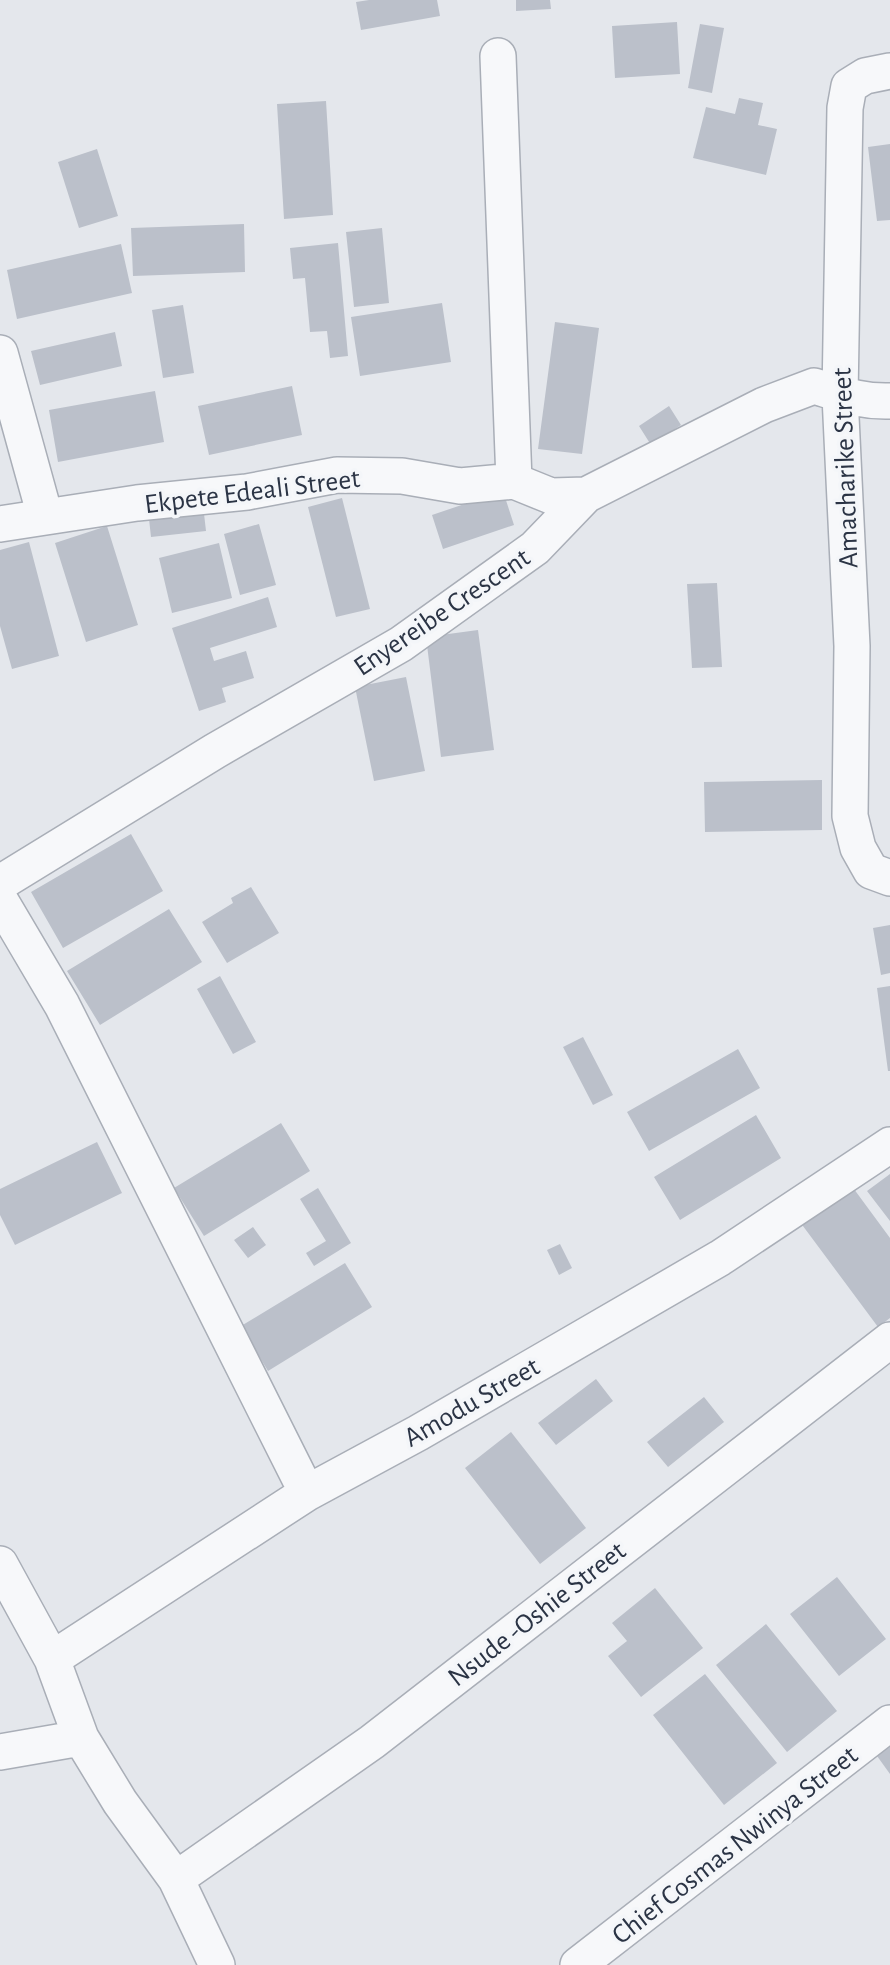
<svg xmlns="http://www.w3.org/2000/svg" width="890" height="1965" font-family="'Alegreya Sans',sans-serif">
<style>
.building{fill:#bbc0ca}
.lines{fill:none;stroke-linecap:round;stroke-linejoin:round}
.minor-casing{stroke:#a9aeb7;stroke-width:38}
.minor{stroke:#f7f8fa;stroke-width:35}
.labels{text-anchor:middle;stroke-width:7;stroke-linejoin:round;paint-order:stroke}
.street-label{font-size:28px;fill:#2b3445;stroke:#f4f6f9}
</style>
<rect width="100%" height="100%" fill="#e4e7ec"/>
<path class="building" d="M369,0H437L440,16L361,30L356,2Z
M516,0H550L551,9L516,11Z
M677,22L680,74L615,78L612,26Z
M700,24L724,28L712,93L688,88Z
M739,98L763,103L758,125L777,129L766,175L693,158L706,107L735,114Z
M326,101L333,215L284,219L277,104Z
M890,144V220L877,221L868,147Z
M97,149L118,216L79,228L58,162Z
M244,224L245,272L133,276L131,228Z
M382,228L389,303L354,307L346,232Z
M338,243L348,356L330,358L327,331L310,332L305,278L293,279L290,248Z
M121,244L132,293L17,319L7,270Z
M442,303L451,362L360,376L351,317Z
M183,305L194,373L163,378L152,310Z
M555,322L599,328L582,454L538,449Z
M115,332L122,366L40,385L31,351Z
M292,386L302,435L209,455L198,406Z
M155,391L164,442L58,462L49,410Z
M669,406L681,425L651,445L639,426Z
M503,491L514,525L443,549L432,515Z
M342,498L370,609L336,617L308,507Z
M203,505L206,531L151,537L148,510Z
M259,524L276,585L240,595L224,534Z
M107,526L138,625L86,642L55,543Z
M29,542L59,656L12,669L0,626V550Z
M219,543L232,598L172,613L159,558Z
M717,583L722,667L692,668L687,584Z
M268,597L277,627L210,648L214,661L246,651L254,678L222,688L226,702L199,711L172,628Z
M478,630L494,750L441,757L426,637Z
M406,677L425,771L374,781L355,687Z
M822,780V830L705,832L704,782Z
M131,834L163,891L63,948L31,892Z
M251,887L279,933L227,963L202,922L233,903L231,898Z
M169,909L202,962L100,1025L67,971Z
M890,925V973L881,975L873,928Z
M220,976L256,1042L233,1054L197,989Z
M890,986V1071H888L877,988Z
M583,1037L613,1095L593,1105L563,1047Z
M738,1049L760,1088L649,1151L627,1112Z
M756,1115L781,1158L680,1220L654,1177Z
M281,1123L310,1171L204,1236L174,1188Z
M97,1142L122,1193L15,1245L0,1215V1189Z
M890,1174V1221L867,1191Z
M851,1185L890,1238V1318L878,1327L800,1222Z
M318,1188L351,1243L314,1266L306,1253L326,1241L300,1199Z
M253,1227L266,1245L248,1258L234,1240Z
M560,1244L572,1268L559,1275L547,1250Z
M345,1263L372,1307L268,1371L241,1326Z
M596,1379L613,1401L556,1445L538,1423Z
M704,1397L724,1422L668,1467L647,1442Z
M511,1432L586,1528L540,1564L465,1468Z
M837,1577L886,1639L839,1676L790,1614Z
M655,1588L703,1648L641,1697L608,1656L627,1641L612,1623Z
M766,1624L837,1711L787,1752L716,1665Z
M705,1674L777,1763L724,1805L653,1715Z
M890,1736V1774L872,1749Z"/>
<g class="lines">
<defs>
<path id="minor" d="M498,56L514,481
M890,71L865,76L849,86L845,108L840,396L852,646L850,816L858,848L871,871L890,878
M0,353L45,516
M0,524L137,503L247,492L337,475L402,476L460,486L514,481L551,496L586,495
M0,883L215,751L401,644L535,548L586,495L764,405L814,386C841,394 861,402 890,401
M0,900L62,1005L307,1493
M0,1564L52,1659L81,1738L120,1802L176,1879L217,1965
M52,1659L307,1493L418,1433L720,1258L890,1145
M0,1752L81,1738
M176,1879L372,1742L890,1340
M578,1965L890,1723"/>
</defs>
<use href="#minor" class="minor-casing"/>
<use href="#minor" class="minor"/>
</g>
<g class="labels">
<g class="street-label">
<text transform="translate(844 468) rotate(-92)" y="10">Amacharike Street</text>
<text transform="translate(252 490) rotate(-7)" y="10">Ekpete Edeali Street</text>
<text transform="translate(441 611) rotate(-34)" y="10">Enyereibe Crescent</text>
<text transform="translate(471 1401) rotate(-30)" y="10">Amodu Street</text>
<text transform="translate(536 1613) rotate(-38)" y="10">Nsude -Oshie Street</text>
<text transform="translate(734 1844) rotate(-38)" y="10">Chief Cosmas Nwinya Street</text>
</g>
</g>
</svg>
